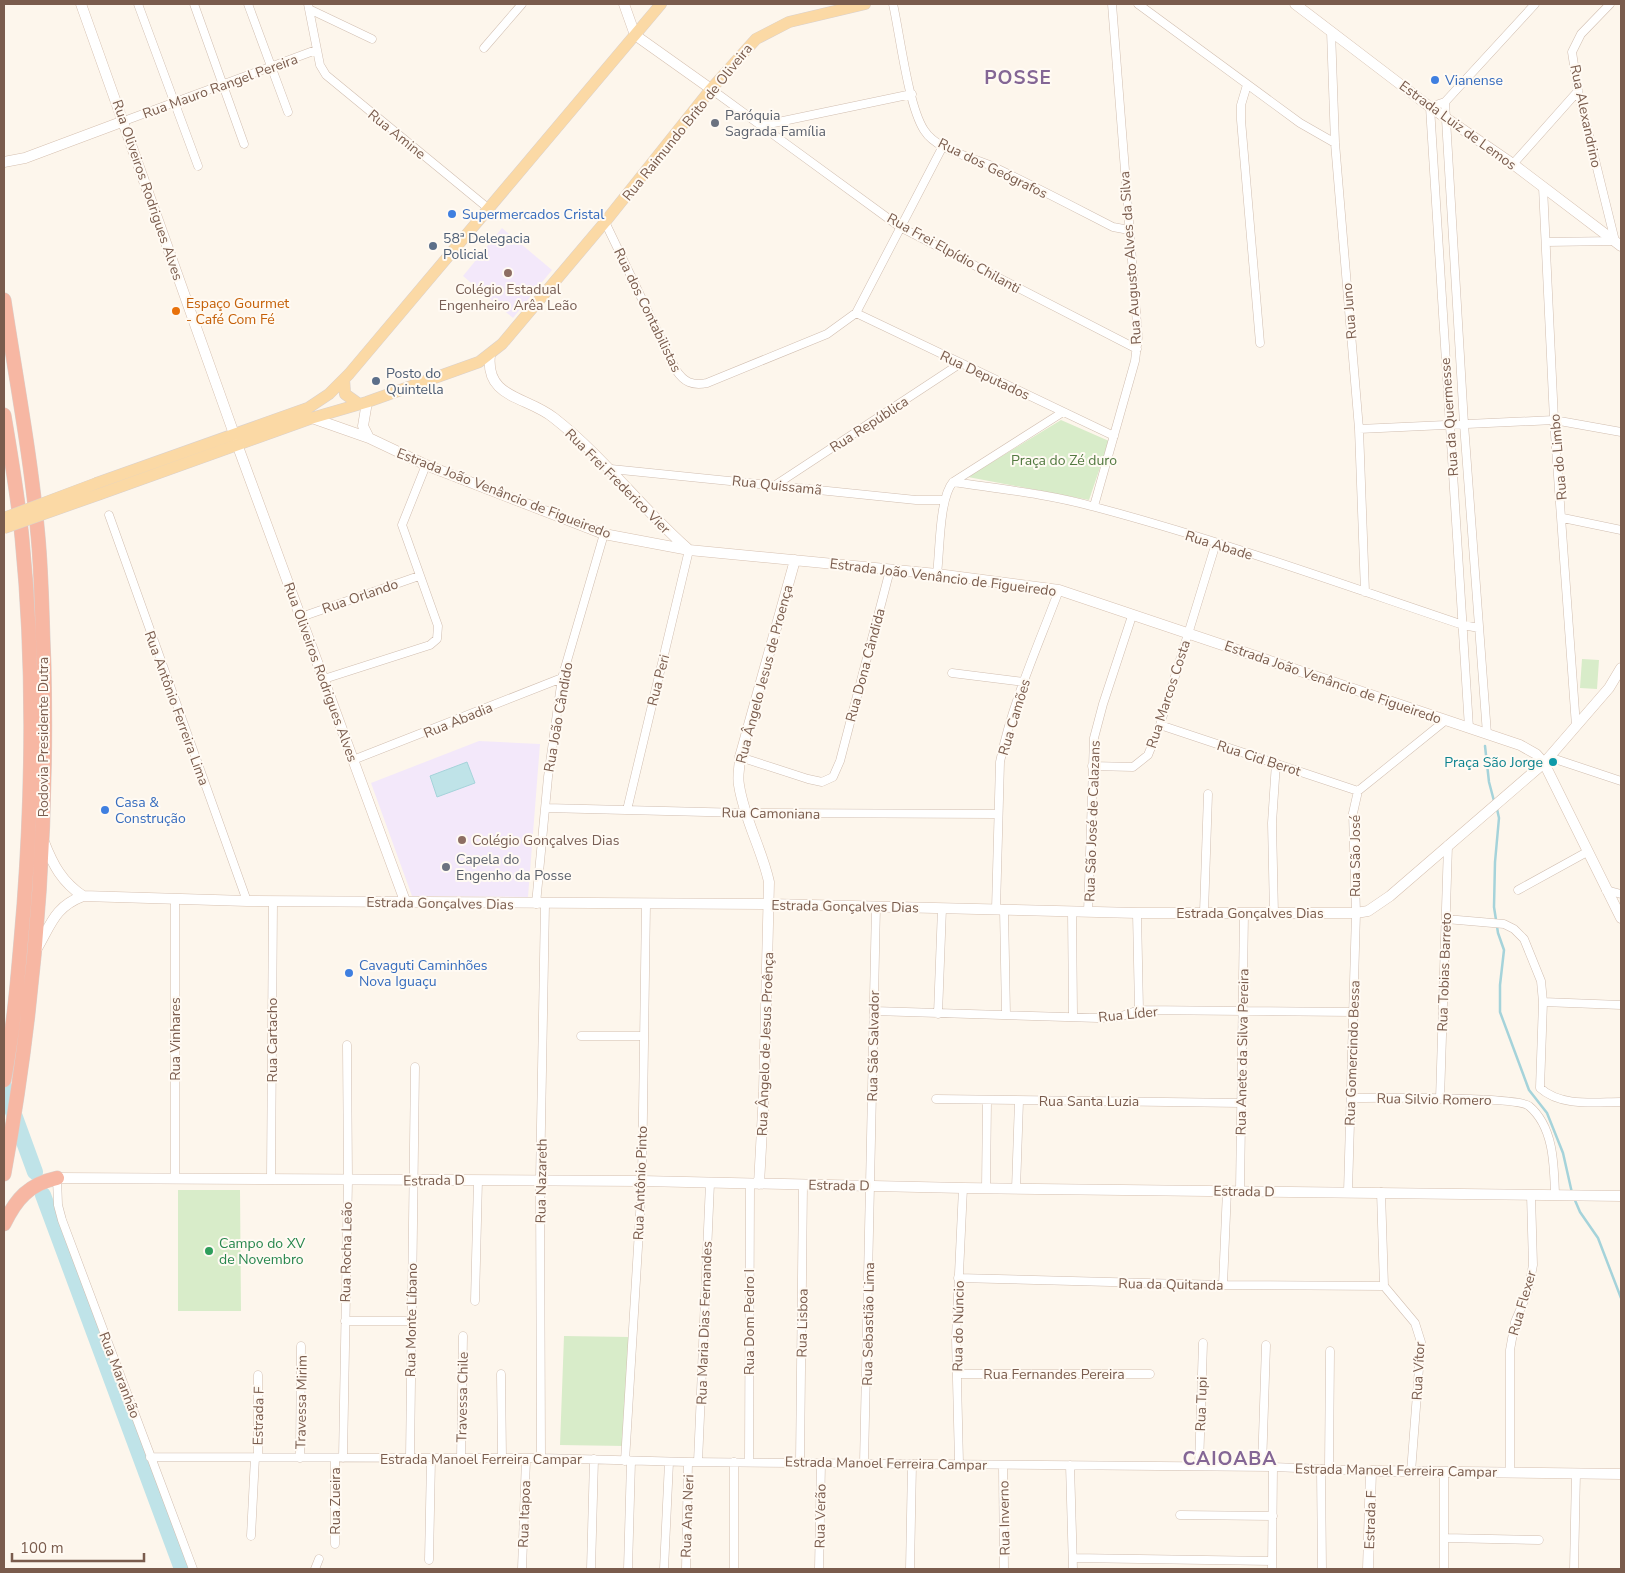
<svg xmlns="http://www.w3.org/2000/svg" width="1625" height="1573" font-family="'Nunito Sans',sans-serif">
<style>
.education{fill:#f3e8fa}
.green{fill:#d8ecc9}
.water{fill:#bfe3e8;stroke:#a5d3da}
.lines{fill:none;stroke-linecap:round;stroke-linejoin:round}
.stream{stroke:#a5d3da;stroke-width:2.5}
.river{stroke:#bfe3e8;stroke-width:16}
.street-casing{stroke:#d1beb0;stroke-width:9}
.secondary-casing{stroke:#d6c0b0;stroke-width:11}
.primary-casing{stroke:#dad1cd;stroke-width:12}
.highway-casing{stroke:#dad1cd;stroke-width:15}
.street{stroke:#fff;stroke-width:8}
.secondary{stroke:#fff;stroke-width:10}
.primary{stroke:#fbd9a5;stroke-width:11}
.highway{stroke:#f7b7a3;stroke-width:14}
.primary-bridge-casing{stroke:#dad1cd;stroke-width:12;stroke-linecap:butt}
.primary-bridge{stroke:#fbd9a5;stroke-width:11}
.shop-dot{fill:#3f7fe0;stroke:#fffaf3;stroke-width:2}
.worship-dot{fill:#6b7280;stroke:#fffaf3;stroke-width:2}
.service-dot{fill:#5c6f8a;stroke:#fffaf3;stroke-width:2}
.education-dot{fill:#8d6e63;stroke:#fffaf3;stroke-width:2}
.food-dot{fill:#e8710a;stroke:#fffaf3;stroke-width:2}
.culture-dot{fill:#0f9aa8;stroke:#fffaf3;stroke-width:2}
.leisure-dot{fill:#2e9e5b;stroke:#fffaf3;stroke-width:2}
.labels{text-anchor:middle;stroke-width:4;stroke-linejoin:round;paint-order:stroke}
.shop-label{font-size:14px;fill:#366cbe;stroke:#fffaf3;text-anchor:start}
.street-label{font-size:14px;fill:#7a5c4d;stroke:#fffaf3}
.worship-label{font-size:14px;fill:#5b616d;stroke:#fffaf3;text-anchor:start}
.service-label{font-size:14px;fill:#4e5e75;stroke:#fffaf3;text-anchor:start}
.education-label{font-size:14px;fill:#785e54;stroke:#fffaf3}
.food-label{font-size:14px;fill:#c56008;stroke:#fffaf3;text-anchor:start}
.park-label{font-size:14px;fill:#537a41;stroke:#fffaf3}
.culture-label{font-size:14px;fill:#0d838f;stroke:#fffaf3;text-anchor:end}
.leisure-label{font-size:14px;fill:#27864d;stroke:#fffaf3;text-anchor:start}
.district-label{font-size:19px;font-weight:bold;letter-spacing:1px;fill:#846695;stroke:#fffaf3}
</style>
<rect width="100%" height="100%" fill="#fdf6ec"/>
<path class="education" d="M502,228L552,270L513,318L463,276Z
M479,741L540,744L528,897L412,896L371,783Z"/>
<path class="green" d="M1061,420L1109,441L1089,500L968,477Z
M1582,659L1599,660L1597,689L1580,688Z
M178,1190H240L241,1311H178Z
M564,1336L630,1337L625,1446L560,1445Z"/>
<path class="water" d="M467,762L475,783L437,797L430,776Z"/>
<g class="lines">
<path class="stream" d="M1485,746L1489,782L1494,801
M1497,809L1499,818L1495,862L1494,907L1498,933L1504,950L1500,985V1012L1529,1090L1547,1113L1563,1153L1572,1193
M1574,1198L1580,1212L1598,1238L1621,1298"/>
<path class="river" d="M4,1087L35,1172
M43,1195L182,1569"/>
<defs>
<path id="street" d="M138,4L198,166
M194,4L244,144
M248,4L288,112
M308,4L320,65L326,75L489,209
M893,4C900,35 908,105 924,130C937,151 973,157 994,167C1034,186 1074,207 1113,227L1129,230
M1138,4L1300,123L1335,143
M309,9L372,39
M1331,31L1335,143L1359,429L1365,592
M484,48L522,4
M1247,85L1241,105V120L1260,343
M711,89L900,227L1137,349
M1445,102L1464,424L1487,734
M124,121L316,50
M764,125L912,94
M1513,164L1578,91
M1543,187L1554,420L1576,726
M605,222L676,370C684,382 692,386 707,383L827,334L856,313L943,146
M1546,242L1615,241L1578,91L1572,52L1581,34L1610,4
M856,313L1114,436
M1359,429L1554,420L1621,432
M611,469L916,500H944
M953,482C1000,489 1049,494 1095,507C1219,540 1341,584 1463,625L1479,628
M777,484L961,363
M1094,506L1135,361L1138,337L1112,4
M109,515L247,901
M1563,518L1621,530
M937,574C940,551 939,498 953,482L1063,412
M301,617L419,576
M952,673L1024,682
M324,679L430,645L437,639L438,626L402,525L426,465
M1160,725L1358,791
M1469,728L1430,107L1445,102L1535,4
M740,757L808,779L822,782L833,777L840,761L890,570
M1549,757L1621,781
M353,760L562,678
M1092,766L1133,767L1148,755L1160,725L1216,543
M546,808L745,813L997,814
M627,810L689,550
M1518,890L1587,852
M1606,890L1621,894
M175,900V1178
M536,904L548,777L562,678L604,534
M996,909L1000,762C1012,703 1038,646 1059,590
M1004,909L1006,1015
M1072,911L1073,1015
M1088,912L1094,738L1103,704L1132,616
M1204,912L1208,794
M1137,913L1139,1010
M1274,914L1272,823L1276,763
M1446,919L1504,924L1514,929L1524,939L1541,981L1543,1002L1540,1088C1561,1107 1595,1102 1621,1102
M1543,1002L1621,1005
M874,1011L1098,1018L1119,1017L1139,1010L1353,1012
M938,1014L942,908
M581,1036H643
M1351,1098C1376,1098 1516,1096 1529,1106C1554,1127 1554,1165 1555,1195
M936,1099L1241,1103
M1440,1099L1448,845
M57,1178L58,1205L62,1220L193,1569
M271,1178L273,901
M986,1188L987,1100
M1016,1189L1019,1101
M1240,1190L1244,913
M1348,1192L1356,913L1353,813L1358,791L1446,720
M1381,1192L1384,1286L1415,1323L1421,1342L1411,1472
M958,1278L1223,1285L1384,1286
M1223,1285L1227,1190
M475,1301L478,1180
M345,1321H410
M501,1374L502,1458
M957,1374H1150
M150,1457L541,1458L688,1462L1273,1467L1371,1471
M258,1457V1375
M300,1458L301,1346
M343,1458L348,1180L347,1045
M410,1458L415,1067
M461,1458L463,1336
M541,1458L540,1181L545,904
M625,1461L642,1181L646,904
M749,1461L750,1184
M698,1462L710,1183
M734,1462V1569
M800,1462L803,1185
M864,1463L876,906
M959,1463L956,1338L963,1188
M1070,1465L1073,1569
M1003,1466L1004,1569
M1199,1466L1203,1343
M1262,1467L1266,1345
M1329,1468L1330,1351
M1321,1469L1322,1569
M1510,1472V1350L1515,1322L1528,1291L1533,1265L1531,1195
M1180,1515L1273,1516
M251,1536L255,1457
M1445,1538L1539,1540
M335,1544V1458
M1073,1558L1272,1561
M429,1560L431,1459
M315,1569L319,1559
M522,1569L526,1459
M591,1569L594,1459
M628,1569L631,1461
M664,1569L669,1462
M686,1569L688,1462
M819,1569L821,1463
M910,1569L912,1464
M1272,1569L1273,1467
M1444,1569V1472
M1574,1569L1576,1473"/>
<path id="secondary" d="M81,4L234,434
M624,4L635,35L711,89
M1295,4L1430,107L1513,164L1621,246
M4,162L25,158L124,121
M490,355C485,399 527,396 554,418C604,457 641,508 688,549
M367,402L363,426L369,438
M312,418L369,438L426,465L604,534L689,550L937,574L1059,590L1520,745L1536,754L1544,763L1621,918
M237,444L405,901
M44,842C53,865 62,882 83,896
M36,950C51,925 54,907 83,896L247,901L770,904L1137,913H1356L1368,911L1390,896L1544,763L1609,688L1621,668
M57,1178L642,1181L963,1188L1621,1196
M759,1184L764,1092L769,882C762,849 744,819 739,785C737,776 740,766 740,757L795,560
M1368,1569L1371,1471L1621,1474"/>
<path id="primary" d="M344,379L345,394L359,404
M97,483L308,408L329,394L349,374L661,4
M100,494L312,418L367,402L479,362L502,344L605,222L711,89L756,39L789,22L865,4"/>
<path id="highway" d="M4,300C16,379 31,457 38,536C42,579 42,622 44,664C48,836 35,1006 4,1174
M4,415C11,456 18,497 22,538C34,660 33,782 24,904C19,963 15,1022 4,1080
M4,1224C16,1199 29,1184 57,1178"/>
</defs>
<use href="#street" class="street-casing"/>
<use href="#secondary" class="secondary-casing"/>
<use href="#primary" class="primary-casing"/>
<use href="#highway" class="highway-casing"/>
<use href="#street" class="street"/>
<use href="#secondary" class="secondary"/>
<use href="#primary" class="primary"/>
<use href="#highway" class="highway"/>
<defs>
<path id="primary-bridge" d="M4,518L97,483
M4,528L100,494"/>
</defs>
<use href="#primary-bridge" class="primary-bridge-casing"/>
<use href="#primary-bridge" class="primary-bridge"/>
</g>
<g class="shop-dot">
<circle cx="1435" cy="80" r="5"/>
<circle cx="452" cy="214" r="5"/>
<circle cx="105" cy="810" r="5"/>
<circle cx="349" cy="973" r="5"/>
</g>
<g class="worship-dot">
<circle cx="715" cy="123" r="5"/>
<circle cx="446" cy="867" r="5"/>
</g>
<g class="service-dot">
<circle cx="433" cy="246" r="5"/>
<circle cx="376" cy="381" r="5"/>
</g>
<g class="education-dot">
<circle cx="508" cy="273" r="5"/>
<circle cx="462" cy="840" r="5"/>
</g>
<circle class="food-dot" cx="176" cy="311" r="5"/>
<circle class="culture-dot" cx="1553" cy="762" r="5"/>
<circle class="leisure-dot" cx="209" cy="1251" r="5"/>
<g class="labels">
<g class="shop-label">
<text x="1445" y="85">Vianense</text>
<text x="462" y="219">Supermercados Cristal</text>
<text x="115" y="807">Casa &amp;<tspan x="115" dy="16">Construção</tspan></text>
<text x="359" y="970">Cavaguti Caminhões<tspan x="359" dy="16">Nova Iguaçu</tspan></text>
</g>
<g class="street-label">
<text transform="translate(220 86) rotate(-20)" y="5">Rua Mauro Rangel Pereira</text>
<text transform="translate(1586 116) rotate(78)" y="5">Rua Alexandrino</text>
<text transform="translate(687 122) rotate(-51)" y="5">Rua Raimundo Brito de Oliveira</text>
<text transform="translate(1458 125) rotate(36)" y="5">Estrada Luiz de Lemos</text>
<text transform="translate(397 134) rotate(39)" y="5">Rua Amine</text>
<text transform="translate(993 168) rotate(26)" y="5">Rua dos Geógrafos</text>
<text transform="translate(148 190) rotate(71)" y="5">Rua Oliveiros Rodrigues Alves</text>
<text transform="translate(954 253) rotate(29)" y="5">Rua Frei Elpídio Chilanti</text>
<text transform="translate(1130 258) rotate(-94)" y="5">Rua Augusto Alves da Silva</text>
<text transform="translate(648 310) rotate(64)" y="5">Rua dos Contabilistas</text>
<text transform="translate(1349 311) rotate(-95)" y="5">Rua Juno</text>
<text transform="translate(985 375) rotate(25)" y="5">Rua Deputados</text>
<text transform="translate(1449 417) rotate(-94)" y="5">Rua da Quermesse</text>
<text transform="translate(869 424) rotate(-33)" y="5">Rua República</text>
<text transform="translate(1558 457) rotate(-95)" y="5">Rua do Limbo</text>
<text transform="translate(618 481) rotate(45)" y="5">Rua Frei Frederico Vier</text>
<text transform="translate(777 485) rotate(6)" y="5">Rua Quissamã</text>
<text transform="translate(504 493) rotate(21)" y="5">Estrada João Venâncio de Figueiredo</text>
<text transform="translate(1219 545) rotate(17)" y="5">Rua Abade</text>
<text transform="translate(943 577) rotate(7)" y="5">Estrada João Venâncio de Figueiredo</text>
<text transform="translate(360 596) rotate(-19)" y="5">Rua Orlando</text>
<text transform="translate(865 665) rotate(-75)" y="5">Rua Dona Cândida</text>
<text transform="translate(321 672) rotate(70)" y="5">Rua Oliveiros Rodrigues Alves</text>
<text transform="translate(764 674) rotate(-75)" y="5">Rua Ângelo Jesus de Proença</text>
<text transform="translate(658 680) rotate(-76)" y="5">Rua Peri</text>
<text transform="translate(1333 682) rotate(19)" y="5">Estrada João Venâncio de Figueiredo</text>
<text transform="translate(1168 694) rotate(-72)" y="5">Rua Marcos Costa</text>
<text transform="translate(177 708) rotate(70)" y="5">Rua Antônio Ferreira Lima</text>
<text transform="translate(558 717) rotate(-80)" y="5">Rua João Cândido</text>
<text transform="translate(1014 717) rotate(-73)" y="5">Rua Camões</text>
<text transform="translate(458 720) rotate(-22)" y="5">Rua Abadia</text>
<text transform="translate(43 737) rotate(-90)" y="5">Rodovia Presidente Dutra</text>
<text transform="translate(1259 758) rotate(18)" y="5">Rua Cid Berot</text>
<text transform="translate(771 813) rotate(1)" y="5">Rua Camoniana</text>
<text transform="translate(1092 821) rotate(-88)" y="5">Rua São José de Calazans</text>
<text transform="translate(1355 856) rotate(-90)" y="5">Rua São José</text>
<text transform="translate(440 903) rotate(1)" y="5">Estrada Gonçalves Dias</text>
<text transform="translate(845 906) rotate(1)" y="5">Estrada Gonçalves Dias</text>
<text x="1250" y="918">Estrada Gonçalves Dias</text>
<text transform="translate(1444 972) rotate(-88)" y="5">Rua Tobias Barreto</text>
<text transform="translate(1128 1014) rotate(-6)" y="5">Rua Líder</text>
<text transform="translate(175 1039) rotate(-90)" y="5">Rua Vinhares</text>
<text transform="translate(272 1040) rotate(-90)" y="5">Rua Cartacho</text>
<text transform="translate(765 1044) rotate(-88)" y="5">Rua Ângelo de Jesus Proênça</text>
<text transform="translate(873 1046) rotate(-89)" y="5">Rua São Salvador</text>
<text transform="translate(1242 1052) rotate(-89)" y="5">Rua Anete da Silva Pereira</text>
<text transform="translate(1352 1053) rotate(-88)" y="5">Rua Gomercindo Bessa</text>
<text transform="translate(1434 1099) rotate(1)" y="5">Rua Silvio Romero</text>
<text x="1089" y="1106">Rua Santa Luzia</text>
<text transform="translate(434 1180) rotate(-1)" y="5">Estrada D</text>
<text transform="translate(541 1181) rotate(-89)" y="5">Rua Nazareth</text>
<text transform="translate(640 1183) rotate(-88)" y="5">Rua Antônio Pinto</text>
<text transform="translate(839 1185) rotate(1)" y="5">Estrada D</text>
<text transform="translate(1244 1191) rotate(1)" y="5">Estrada D</text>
<text transform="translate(346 1252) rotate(-89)" y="5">Rua Rocha Leão</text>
<text transform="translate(1171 1284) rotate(1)" y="5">Rua da Quitanda</text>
<text transform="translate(1522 1303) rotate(-74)" y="5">Rua Flexer</text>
<text transform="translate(411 1320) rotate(-89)" y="5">Rua Monte Líbano</text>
<text transform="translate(749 1322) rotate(-90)" y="5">Rua Dom Pedro I</text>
<text transform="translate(704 1323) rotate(-88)" y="5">Rua Maria Dias Fernandes</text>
<text transform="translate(802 1323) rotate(-89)" y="5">Rua Lisboa</text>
<text transform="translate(868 1324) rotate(-89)" y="5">Rua Sebastião Lima</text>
<text transform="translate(958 1326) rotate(-89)" y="5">Rua do Núncio</text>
<text transform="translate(1418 1371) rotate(-87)" y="5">Rua Vítor</text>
<text x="1054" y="1379">Rua Fernandes Pereira</text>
<text transform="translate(120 1375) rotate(69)" y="5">Rua Maranhão</text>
<text transform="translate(462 1397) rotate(-89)" y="5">Travessa Chile</text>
<text transform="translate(301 1402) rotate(-89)" y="5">Travessa Mirim</text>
<text transform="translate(1201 1404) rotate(-88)" y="5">Rua Tupi</text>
<text transform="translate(258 1416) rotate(-89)" y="5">Estrada F</text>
<text x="481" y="1464">Estrada Manoel Ferreira Campar</text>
<text transform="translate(886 1463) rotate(1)" y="5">Estrada Manoel Ferreira Campar</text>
<text transform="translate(1396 1470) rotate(1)" y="5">Estrada Manoel Ferreira Campar</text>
<text transform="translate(335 1501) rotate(-90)" y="5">Rua Zueira</text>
<text transform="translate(524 1514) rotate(-88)" y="5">Rua Itapoa</text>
<text transform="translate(687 1516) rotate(-88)" y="5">Rua Ana Neri</text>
<text transform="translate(820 1516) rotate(-89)" y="5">Rua Verão</text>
<text transform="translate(1004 1518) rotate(-91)" y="5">Rua Inverno</text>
<text transform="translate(1370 1520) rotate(-88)" y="5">Estrada F</text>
</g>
<g class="worship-label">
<text x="725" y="120">Paróquia<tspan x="725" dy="16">Sagrada Família</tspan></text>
<text x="456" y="864">Capela do<tspan x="456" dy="16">Engenho da Posse</tspan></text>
</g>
<g class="service-label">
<text x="443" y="243">58ª Delegacia<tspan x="443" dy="16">Policial</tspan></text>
<text x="386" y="378">Posto do<tspan x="386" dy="16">Quintella</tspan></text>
</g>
<g class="education-label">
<text x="508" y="294">Colégio Estadual<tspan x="508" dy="16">Engenheiro Arêa Leão</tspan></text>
<text x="472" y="845" text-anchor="start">Colégio Gonçalves Dias</text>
</g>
<g class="food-label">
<text x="186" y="308">Espaço Gourmet<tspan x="186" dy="16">- Café Com Fé</tspan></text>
</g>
<g class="park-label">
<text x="1064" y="465">Praça do Zé duro</text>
</g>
<g class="culture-label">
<text x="1543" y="767">Praça São Jorge</text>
</g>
<g class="leisure-label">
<text x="219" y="1248">Campo do XV<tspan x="219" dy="16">de Novembro</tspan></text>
</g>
<g class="district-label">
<text x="1018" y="84">POSSE</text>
<text x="1230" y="1465">CAIOABA</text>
</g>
</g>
<rect width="1625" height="1573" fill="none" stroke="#7a5c4d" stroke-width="10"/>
<path d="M12 1553v8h132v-8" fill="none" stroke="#7a5c4d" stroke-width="2.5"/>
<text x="20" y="1553" font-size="15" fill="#7a5c4d" stroke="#fffaf3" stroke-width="4" paint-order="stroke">100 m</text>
</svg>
